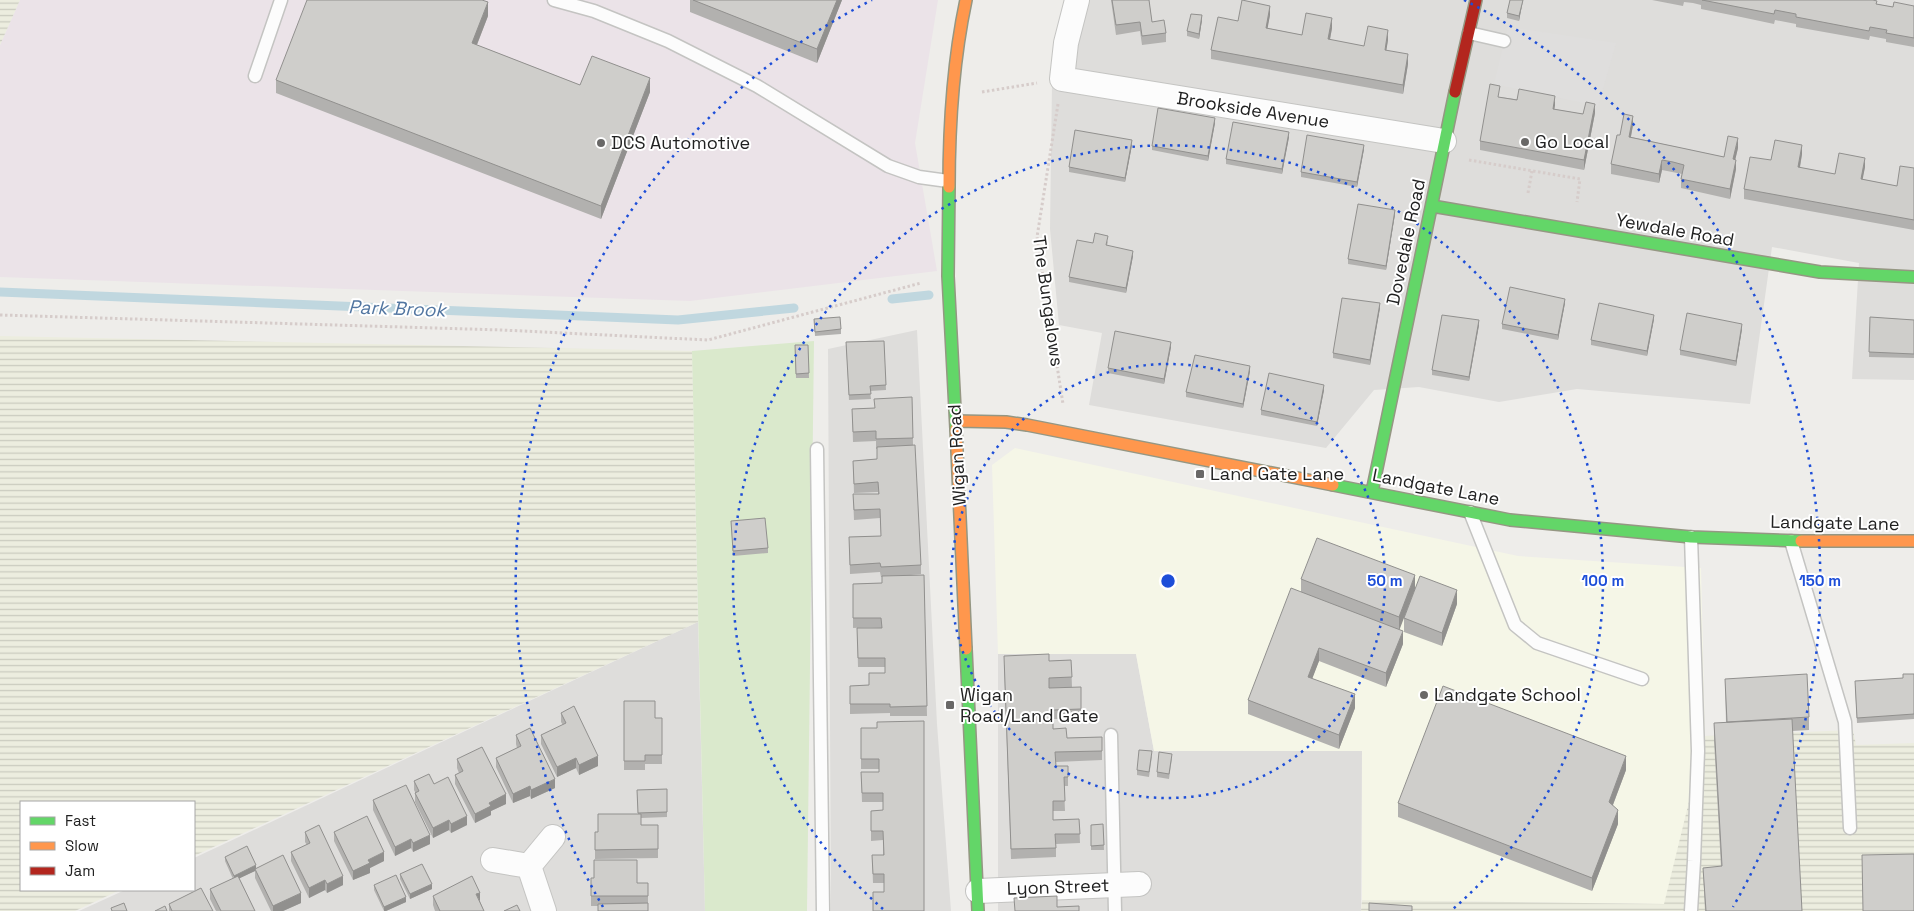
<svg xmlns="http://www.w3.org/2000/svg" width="1914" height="911" font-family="'Space Grotesk',sans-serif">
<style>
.residential{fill:#dedddb}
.industrial{fill:#ebe3e8}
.education{fill:#f5f6e7}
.farmland{fill:url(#farmland-rules)}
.garden{fill:#dae9cc}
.parking{fill:#dfdedd}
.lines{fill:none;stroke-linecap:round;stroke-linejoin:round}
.stream{stroke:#c0d7df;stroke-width:9}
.lane-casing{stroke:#c4c4c2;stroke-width:15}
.street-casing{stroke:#c4c4c2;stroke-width:26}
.fast-casing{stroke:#959783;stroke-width:14}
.slow-casing{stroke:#959783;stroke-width:14}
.jam-casing{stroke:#959783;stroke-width:14}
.path{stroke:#d6ccca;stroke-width:3;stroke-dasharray:2.5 2.5;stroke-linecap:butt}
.lane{stroke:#fcfcfc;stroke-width:12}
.street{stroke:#fcfcfc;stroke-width:24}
.fast{stroke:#63d668;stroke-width:11}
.slow{stroke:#ff974d;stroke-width:11}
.jam{stroke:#b3261e;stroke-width:11}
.wall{fill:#b2b1af}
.shaded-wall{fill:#91908e}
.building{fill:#cfcecb;stroke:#91908e}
.ring{fill:none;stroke:#1d4ed8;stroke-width:2.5;stroke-dasharray:2.5 5}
.poi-dot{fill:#696867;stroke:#fff;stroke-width:2}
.labels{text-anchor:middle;stroke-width:4;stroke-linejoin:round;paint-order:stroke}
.street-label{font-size:18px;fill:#212121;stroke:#fff}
.poi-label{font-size:18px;fill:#212121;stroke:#fff;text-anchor:start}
.water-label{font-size:19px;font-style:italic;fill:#5276a1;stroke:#fff}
.centre{fill:#1d4ed8;stroke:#fff;stroke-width:2.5}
.ring-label{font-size:15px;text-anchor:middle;font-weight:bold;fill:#1d4ed8;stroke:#fff;stroke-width:4;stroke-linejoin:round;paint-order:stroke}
</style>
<defs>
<pattern id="farmland-rules" width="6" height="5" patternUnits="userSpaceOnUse" patternTransform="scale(1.25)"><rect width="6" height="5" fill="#eceddf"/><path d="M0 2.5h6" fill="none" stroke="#cacbbf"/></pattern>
</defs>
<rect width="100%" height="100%" fill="#eeedea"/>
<path class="residential" d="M1067,0H1914V380L1852,379L1859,263L1772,247L1750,404L1577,389L1499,402L1419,387L1374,390L1326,448L1089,405L1102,333L1059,325L1050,229L1052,84Z
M917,330L937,724L951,911H831L828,349Z
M698,622L705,911H79L125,890H194V858Z
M998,654H1136L1154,751H1362L1361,911H998Z"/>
<path class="industrial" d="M20,0H938L915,143L937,271L690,301L0,277V45Z"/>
<path class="education" d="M1015,448L1518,556L1701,568L1705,736L1665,904L1362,900V751H1154L1136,654H998L992,465Z"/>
<path class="farmland" d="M0,0H20L0,45Z
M0,336L692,351L698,622L194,856V802H21V890H120L75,911H0Z
M1853,730L1856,745L1914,743V911H1361L1362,900L1664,904L1705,736Z"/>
<path class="garden" d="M814,341L807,911H705L692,351Z"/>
<path class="parking" d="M1508,27L1616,43L1598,106L1494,84Z"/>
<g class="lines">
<path class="stream" d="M0,292L678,320L794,308
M892,299L929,295"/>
<defs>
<path id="lane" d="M554,0L594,11L668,41L757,86L888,166L919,177L948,181
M1469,33L1504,41
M255,76L281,0
M817,449L823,911
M1470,512L1515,625L1537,643L1642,679
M1691,537L1698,751L1694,861L1691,911
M1791,541L1845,722L1850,828
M1111,735L1115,911"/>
<path id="street" d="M1077,0L1066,43L1062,79L1444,141
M493,860L529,866L544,911
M529,866L553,837
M978,891L1139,884"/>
<path id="fast" d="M949,187L948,276L956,429
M1432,206L1820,272L1914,277
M1333,485L1510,520L1691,537L1801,541
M1372,492L1455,92
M966,649L978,911"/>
<path id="slow" d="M949,187C949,125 953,61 966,0
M956,421L1006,422L1027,425L1333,485
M956,429L966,649
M1801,541H1914"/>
<path id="jam" d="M1455,92L1476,0"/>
</defs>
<use href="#lane" class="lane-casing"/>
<use href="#street" class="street-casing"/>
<use href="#fast" class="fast-casing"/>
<use href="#slow" class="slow-casing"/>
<use href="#jam" class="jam-casing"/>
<path class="path" d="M982,92L1037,83
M1058,104L1037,237L1063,404
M1469,160L1580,179L1577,202
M1528,193L1532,171
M0,315L502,330L708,340L921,283"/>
<use href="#lane" class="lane"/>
<use href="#street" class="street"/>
<use href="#fast" class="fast"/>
<use href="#slow" class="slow"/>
<use href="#jam" class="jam"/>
</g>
<path class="wall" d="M690,0H842L817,63L690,12Z
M1111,0H1149L1152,22L1166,33V42L1142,45L1140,31L1116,35Z
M1510,0H1523L1519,21L1507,18V13Z
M1652,0H1873L1877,4L1893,7L1914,6V47L1886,42V39L1870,36L1869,40L1796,27V24L1775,20L1774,24L1741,17L1701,9V5L1693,3L1684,2L1683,6Z
M1270,15L1267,28L1302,35L1332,28L1330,40L1364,46L1388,40L1386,50L1408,64L1403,94L1211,59V50L1238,21Z
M488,16L477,45L580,85L650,92L601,219L276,93V80Z
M1202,20L1199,39L1187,36V31Z
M1500,97L1555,105L1554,109L1583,114L1595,113L1584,170L1480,150V141Z
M1215,123L1208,161L1152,150V146Z
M1633,125L1631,137L1677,147L1724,157L1738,148L1735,160L1736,169L1730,199L1681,188V179L1682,174L1662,170L1659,183L1611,174V164L1620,135Z
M1289,137L1282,174L1226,164V159Z
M1132,145L1125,182L1069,172V167Z
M1364,149L1357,187L1301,177V172Z
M1802,154L1800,168L1835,174L1865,167L1862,179L1897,186L1914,168V230L1744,199V189L1771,160Z
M1395,214L1386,270L1348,264V259Z
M1108,241L1107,246L1133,256L1126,293L1069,282V277Z
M1565,303L1558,340L1502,329V324Z
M1380,308L1370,365L1333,358V353Z
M1870,317L1914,320V358L1869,357Z
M814,319L841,329V334L815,336Z
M1654,319L1647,356L1591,345V340Z
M1479,325L1469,381L1432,375V370Z
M1742,329L1736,366L1680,355V350Z
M884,341L886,390L870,391L871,399L849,400L846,342Z
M795,345H808L809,378H796Z
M1171,347L1164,384L1108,373V368Z
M1250,371L1243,408L1186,397V392Z
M1324,390L1317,426L1261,415V410Z
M912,397L913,445L921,565V574L911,575H924L927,716H890V713L850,714V686L869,685L885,673V667H858L857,628L881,627L853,628V584L882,583V577H881L880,572L850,574L849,537L881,536L880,518L854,520L853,494H878V492L854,493L853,461L877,459V449H876V441L853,442L852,409L874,408Z
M731,521L768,548V553L733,556Z
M1301,579L1415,589L1399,629L1403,644L1386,687L1319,661L1312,678L1355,708L1339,749L1248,714V700L1301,592Z
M1457,604L1442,646L1404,632V618Z
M1071,660L1072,687L1081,709V719H1053V729L1067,738L1102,737V760L1056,762V766H1068V786H1064L1065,811H1053V820L1079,819L1080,843L1056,844V857L1011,859L1004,665L1049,661Z
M1914,674V719L1857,723L1855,686L1903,678Z
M1725,679L1809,717V730L1792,731L1802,911H1705L1703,868L1721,867L1714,740V723H1726Z
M624,701L655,718H662V764H645V770H624Z
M561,713L598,766L579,775L576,768L557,777L541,744V735L563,725L561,722Z
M924,721L884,892V883H873L872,855H883V840L871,841V811L883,810V802H862L861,772H879V769H861V728H877Z
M516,735L555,788L531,799L530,796L513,803L496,767V758L517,748L516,744Z
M1152,756L1149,777L1137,775V770Z
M1172,758L1169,779L1157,777V772Z
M457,759L506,804L491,811V815L475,823L455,784V775L459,773L457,768Z
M1626,770L1613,805L1618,824L1592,891L1398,817V803Z
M414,781L434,784L467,825L451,833L449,830L433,838L415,802V792L414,790Z
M667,789V817L641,818V825H658V858L595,859V832H598L638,814L637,790Z
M373,800L430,844L413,852L411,848L395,856L373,810Z
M1103,824L1104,850H1091V825Z
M305,832L343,885L327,893L325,890L309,898L291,861V852L307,845L305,842Z
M334,832L384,861L370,868V873L353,880L334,841Z
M225,857L256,868L301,903L283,911H271L255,878V871L239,878L255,911H216L210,899V889L233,879L225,861Z
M400,874L432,889L410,899L400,879Z
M591,878L637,883H648V911L598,906H591Z
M374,885L406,902L386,911H384L374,890Z
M433,896L480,901L484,911H435L433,905Z
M169,904L213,911H169Z"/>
<path class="shaded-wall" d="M837,0H842L817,63V49Z
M1523,0L1519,21V16Z
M488,2V16L472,57V43Z
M1270,6V15L1266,37V28Z
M1202,15V20L1199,39V34Z
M1332,18V28L1328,49V39Z
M1388,30V40L1385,59V50Z
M1408,54V64L1403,94V85Z
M650,78V92L601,219V206Z
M1555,96V105L1553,118V109Z
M1595,104V113L1584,170V160Z
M1633,116V125L1629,146V137Z
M1215,118V123L1208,161V156Z
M1289,132V137L1282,174V169Z
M1738,138V148L1733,169V159Z
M1132,140V145L1125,182V178Z
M1364,145V149L1357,187V182Z
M1802,145V154L1798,177V167Z
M1865,158V167L1861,188V179Z
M1662,160V170L1659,183V174Z
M1736,160V169L1730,199V189Z
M1395,210V214L1386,270V266Z
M1133,251V256L1126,293V288Z
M1565,299V303L1558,340V335Z
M1380,303V308L1370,365V360Z
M1654,315V319L1647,356V351Z
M1479,320V325L1469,381V377Z
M1742,324V329L1736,366V361Z
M1171,342V347L1164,384V379Z
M1250,366V371L1243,408V404Z
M1324,385V390L1317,426V422Z
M1415,575V589L1399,631V617Z
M1457,590V604L1442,646V633Z
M1403,631V644L1386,687V673Z
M1319,648V661L1308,690V677Z
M1355,694V708L1339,749V735Z
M598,756V766L579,775V765Z
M1626,756V770L1609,815V802Z
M576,758V768L557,777V767Z
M555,779V788L531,799V790Z
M530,786V796L513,803V794Z
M506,794V804L491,811V815L475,823V814L489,803Z
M1618,810V824L1592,891V878Z
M467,816V825L451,833V824Z
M449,820V830L433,838V828Z
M430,835V844L413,852V843Z
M411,839V848L395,856V847Z
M384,852V861L370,868V873L353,880V871L368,860Z
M256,865V870L255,869V871L234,881V876Z
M343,876V885L327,893V884Z
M325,880V890L309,898V888Z
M432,884V889L410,899V894Z
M301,893V903L283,911H273V906Z
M480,893V902L476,894Z
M406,897V902L386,911H384V907Z"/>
<path class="building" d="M307,0H482L488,2L472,43L580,85L592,56L650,78L601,206L276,80Z
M693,0H837L817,49Z
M1112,0H1149L1152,22L1164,20L1166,33L1142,36L1140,22L1116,25Z
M1242,0L1270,6L1266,28L1302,35L1306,13L1332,18L1328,39L1364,46L1368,26L1388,30L1385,50L1408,54L1403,85L1211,50L1218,17L1238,21Z
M1510,0H1523L1519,16L1507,13Z
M1702,0H1873L1877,1L1876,4L1893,7L1894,2L1914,6V38L1886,33L1887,30L1870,27L1869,31L1796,17V14L1775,10L1774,14Z
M1191,14L1202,15L1199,34L1187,31Z
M1490,84L1500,86L1498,97L1517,100L1519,89L1555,96L1553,109L1583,114L1586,102L1595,104L1584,160L1480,141Z
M1158,108L1215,118L1208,156L1152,146Z
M1624,114L1633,116L1629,137L1677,147L1724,157L1728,136L1738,138L1733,159L1736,160L1730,189L1681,179L1684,165L1673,162L1662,160L1659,174L1611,164L1617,135H1620Z
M1233,122L1289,132L1282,169L1226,159Z
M1075,130L1132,140L1125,178L1069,167Z
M1307,135L1364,145L1357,182L1301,172Z
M1775,140L1802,145L1798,167L1835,174L1839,153L1865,158L1861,179L1897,186L1900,166L1914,168V220L1744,189L1750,157L1771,160Z
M1358,204L1395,210L1386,266L1348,259Z
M1095,233L1108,236L1106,245L1133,251L1126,288L1069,277L1077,240L1093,243Z
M1510,287L1565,299L1558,335L1502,324Z
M1342,298L1380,303L1370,360L1333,353Z
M1599,303L1654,315L1647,351L1591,340Z
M1687,313L1742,324L1736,361L1680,350Z
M1442,315L1479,320L1469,377L1432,370Z
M840,317L841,329L815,332L814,319Z
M1870,317L1914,320V354L1869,352Z
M1115,331L1171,342L1164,379L1108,368Z
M884,341L886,385L870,386L871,394L849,395L846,342Z
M795,345H808L809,373L796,374Z
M1195,355L1250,366L1243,404L1186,392Z
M1269,373L1324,385L1317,422L1261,410Z
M912,397L913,438L876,439V431L853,432L852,409L875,408L874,399Z
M915,445L921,565L881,567L880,563L850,565L849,537L881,536L880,509L854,510L853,494H879L878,482L854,484L853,461L877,459V447Z
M765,518L768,548L733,551L731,521Z
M1317,538L1415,575L1399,617L1301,579Z
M924,575L927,706L890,707V704H850V686L869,685V673H885V658H858L857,628H882L881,618H853V584L882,583V576Z
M1420,576L1457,590L1442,633L1404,618Z
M1291,588L1403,631L1386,673L1319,648L1308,677L1355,694L1339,735L1248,700Z
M1049,654V661L1071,660L1072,677L1049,678V688L1081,687V709L1053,710V729L1066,728L1067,738L1102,737V751L1055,752L1056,766H1068V777H1064L1065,801H1053V820L1079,819L1080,834H1055L1056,848L1011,849L1004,656Z
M1807,674L1809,717L1727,722L1725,679Z
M1903,674H1914V714L1857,718L1855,681L1903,678Z
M1443,686L1626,756L1609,802L1618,810L1592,878L1398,803Z
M624,701H655V718H662V755H645V761H624Z
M574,706L598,756L579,765L576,758L557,767L541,735L566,723L561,713Z
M1792,719L1802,911H1706L1703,868L1722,866L1714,723Z
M924,721V911H873V892H884V874H873L872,855H884L883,831H871V811L883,810V793H862L861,772H879V759H861V728H877V722Z
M530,728L555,779L531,790L530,786L513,794L496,758L521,746L516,735Z
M482,747L506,794L489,803L491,806L475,814L455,775L463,771L457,759Z
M1139,750L1152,751L1149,772L1137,770Z
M1159,752L1172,754L1169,774L1157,772Z
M429,774L434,784L448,777L467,816L451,824L449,820L433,828L415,793L419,791L414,781Z
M406,785L430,835L413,843L411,839L395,847L373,800Z
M667,789V812L638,813L637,790Z
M598,814H641V825H658V849L595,850V832H598Z
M367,816L384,852L368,860L370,863L353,871L334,832Z
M1103,824L1104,845L1091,846V825Z
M319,825L343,876L327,884L325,880L309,888L291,852L310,843L305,832Z
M247,846L256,865L234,876L225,857Z
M1914,854V911H1863L1862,855Z
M283,855L301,893L273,906L255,869Z
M594,860H637V883H648V896H591V878H594Z
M422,864L432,884L410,894L400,874Z
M396,875L406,897L384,907L374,885Z
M238,876L255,911H221L210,889Z
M472,876L480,893L476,894L484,911H440L433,896Z
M201,888L213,911H172L169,904Z
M1057,896V907L1079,906V911H1015L1014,898Z
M124,903L127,911H112L111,908Z
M648,903V911H598V904Z
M1369,903L1412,906V911H1369Z
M517,905L520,911H504Z
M165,906L167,911H155Z"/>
<g class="ring">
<circle cx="1168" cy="581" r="217"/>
<path d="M883 909A435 435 0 1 1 1453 909"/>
<path d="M603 907A652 652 0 0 1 872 0M1464 0A652 652 0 0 1 1733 907"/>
</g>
<g class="poi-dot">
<circle cx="1525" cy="142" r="5"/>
<circle cx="601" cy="143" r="5"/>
<rect x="1195" y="469" width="10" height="10" rx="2.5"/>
<circle cx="1424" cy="695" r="5"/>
<rect x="945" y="700" width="10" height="10" rx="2.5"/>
</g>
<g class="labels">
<g class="street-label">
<text transform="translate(1253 110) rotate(9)" y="6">Brookside Avenue</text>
<text transform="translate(1675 230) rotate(10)" y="6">Yewdale Road</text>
<text transform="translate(1406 242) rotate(-78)" y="6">Dovedale Road</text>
<text transform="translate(1048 301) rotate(82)" y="6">The Bungalows</text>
<text transform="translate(957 455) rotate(-93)" y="6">Wigan Road</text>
<text transform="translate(1436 487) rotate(11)" y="6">Landgate Lane</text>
<text transform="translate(1835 523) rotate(1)" y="6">Landgate Lane</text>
<text transform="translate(1058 887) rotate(-2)" y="6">Lyon Street</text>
</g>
<g class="poi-label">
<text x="1535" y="148">Go Local</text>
<text x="611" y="149">DCS Automotive</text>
<text x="1210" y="480">Land Gate Lane</text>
<text x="960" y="701">Wigan<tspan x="960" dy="21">Road/Land Gate</tspan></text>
<text x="1434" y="701">Landgate School</text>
</g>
<g class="water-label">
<text transform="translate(397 308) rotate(2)" y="7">Park Brook</text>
</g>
</g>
<circle cx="1168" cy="581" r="8" class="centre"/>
<g class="ring-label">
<text x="1385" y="586">50 m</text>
<text x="1603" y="586">100 m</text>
<text x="1820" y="586">150 m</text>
</g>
<rect x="20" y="801" width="175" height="90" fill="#ffffff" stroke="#a6a6a6"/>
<rect x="30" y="817" width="25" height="8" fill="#63d668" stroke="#a6a6a6"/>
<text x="65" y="826" font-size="15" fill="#212121">Fast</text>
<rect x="30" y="842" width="25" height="8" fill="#ff974d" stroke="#a6a6a6"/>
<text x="65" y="851" font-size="15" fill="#212121">Slow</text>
<rect x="30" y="867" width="25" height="8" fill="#b3261e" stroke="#a6a6a6"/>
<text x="65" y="876" font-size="15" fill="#212121">Jam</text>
</svg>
